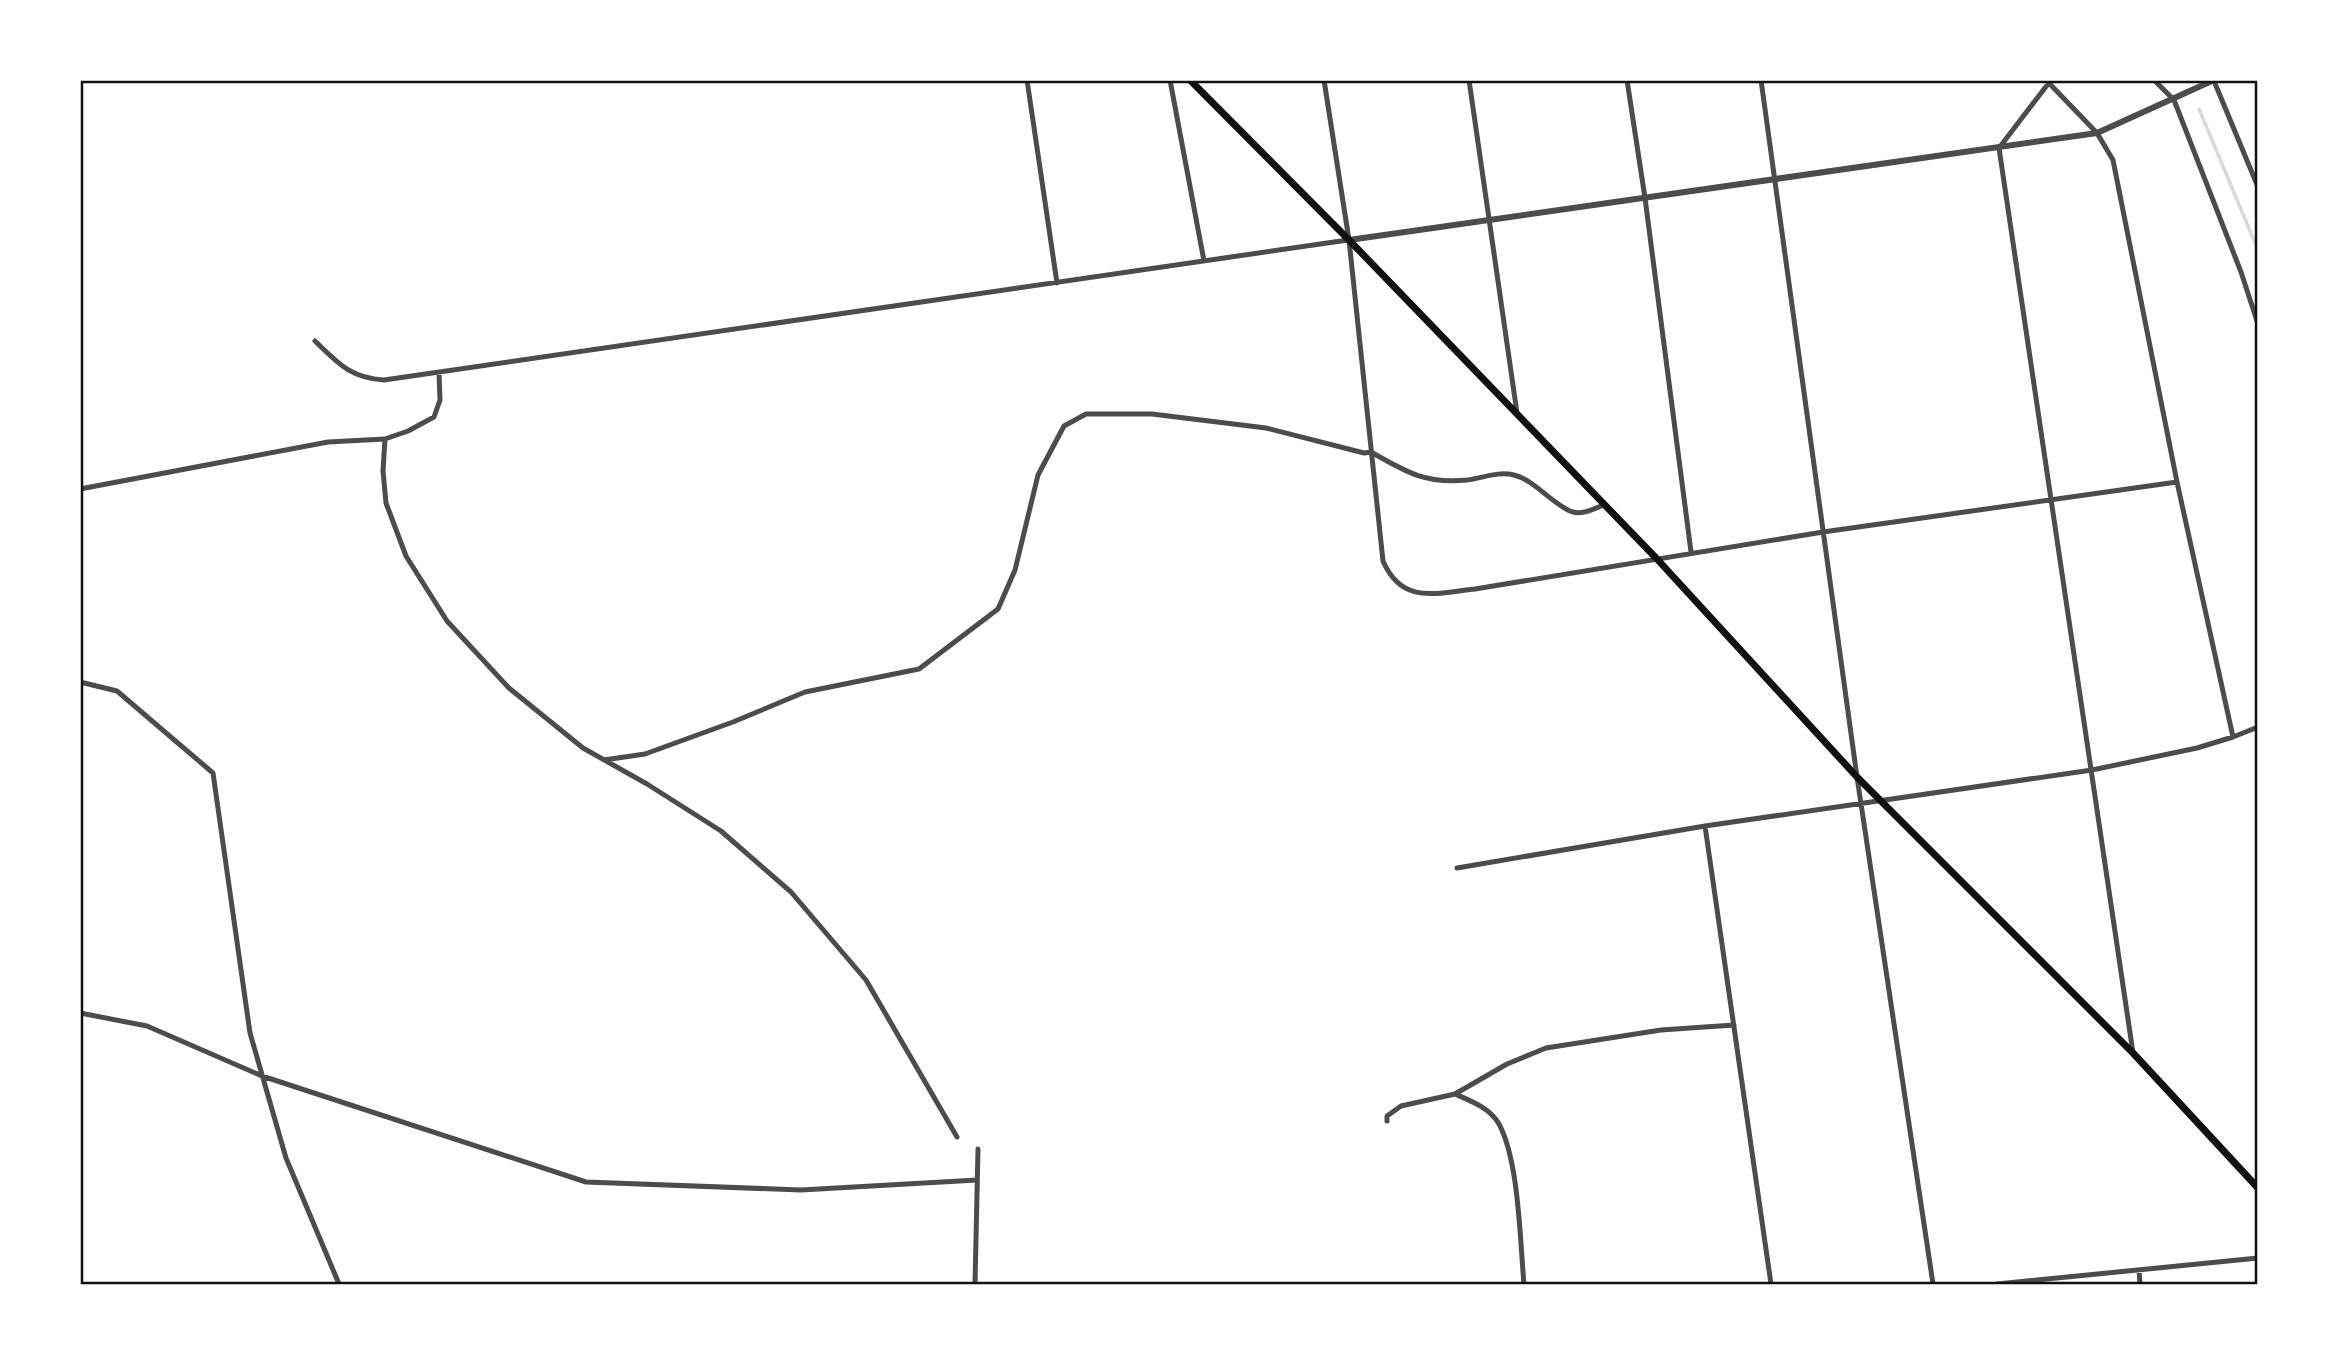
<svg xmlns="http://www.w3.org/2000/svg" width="2338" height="1365" font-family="'Asap Condensed',sans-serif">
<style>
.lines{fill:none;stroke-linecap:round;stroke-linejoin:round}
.stream{stroke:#d9d9d9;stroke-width:3.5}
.minor{stroke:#4c4c4c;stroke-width:5}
.tertiary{stroke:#4c4c4c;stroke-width:6}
.secondary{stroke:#111;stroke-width:7}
.neatline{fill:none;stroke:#111;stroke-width:2.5}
</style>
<rect width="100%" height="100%" fill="#fff"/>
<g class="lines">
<path class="stream" d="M2199,109L2258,250"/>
<path class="minor" d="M1027,80L1057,283
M1170,80L1204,261
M1324,80L1349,240L1383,561C1402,605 1436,593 1475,589L1823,532L2177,482
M1469,80L1517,413
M1627,80L1645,198L1691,552
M1761,80L1857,777L1933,1284
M2051,80L1999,148L2133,1053
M2154,80L2174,100L2241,272L2258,324
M2047,81L2097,133L2113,160L2177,482L2233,737
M2214,81L2258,187
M315,341C338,363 350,378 384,380L1348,240
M439,373L440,400L434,417L408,431L385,439L383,471L386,503L406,556L447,621L509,688L583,748L647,784L721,831L791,892L866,980L957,1137
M80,489L328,442L385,439
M80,682L117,691L213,773L250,1033L286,1158L339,1284
M604,760L645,754L733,722L805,692L919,669L998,609L1015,570L1038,475L1064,426L1086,414H1152L1266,428L1364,453L1371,452C1406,472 1425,484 1467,480C1483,478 1498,471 1514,475C1535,480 1555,507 1573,512C1583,515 1595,508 1604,505
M1705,826L1771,1284
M1457,868L1705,826L2092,770L2197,748L2233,737L2258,727
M80,1013L147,1026L262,1076L586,1182L801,1190L977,1180
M1455,1094C1471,1101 1490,1108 1499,1124C1519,1161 1520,1241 1524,1284
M1387,1121V1116L1401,1106L1455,1094L1507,1064L1546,1048L1661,1030L1734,1025
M2139,1270L2140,1284
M975,1284L978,1149
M1997,1284L2258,1258"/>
<path class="tertiary" d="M1349,240L2097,133L2214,80"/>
<path class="secondary" d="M1190,80L1349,240L1657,559L1857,777L2133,1053L2258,1188"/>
</g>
<rect width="2338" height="1365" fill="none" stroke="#ffffff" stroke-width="164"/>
<rect x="82" y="82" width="2174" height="1201" class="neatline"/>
</svg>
